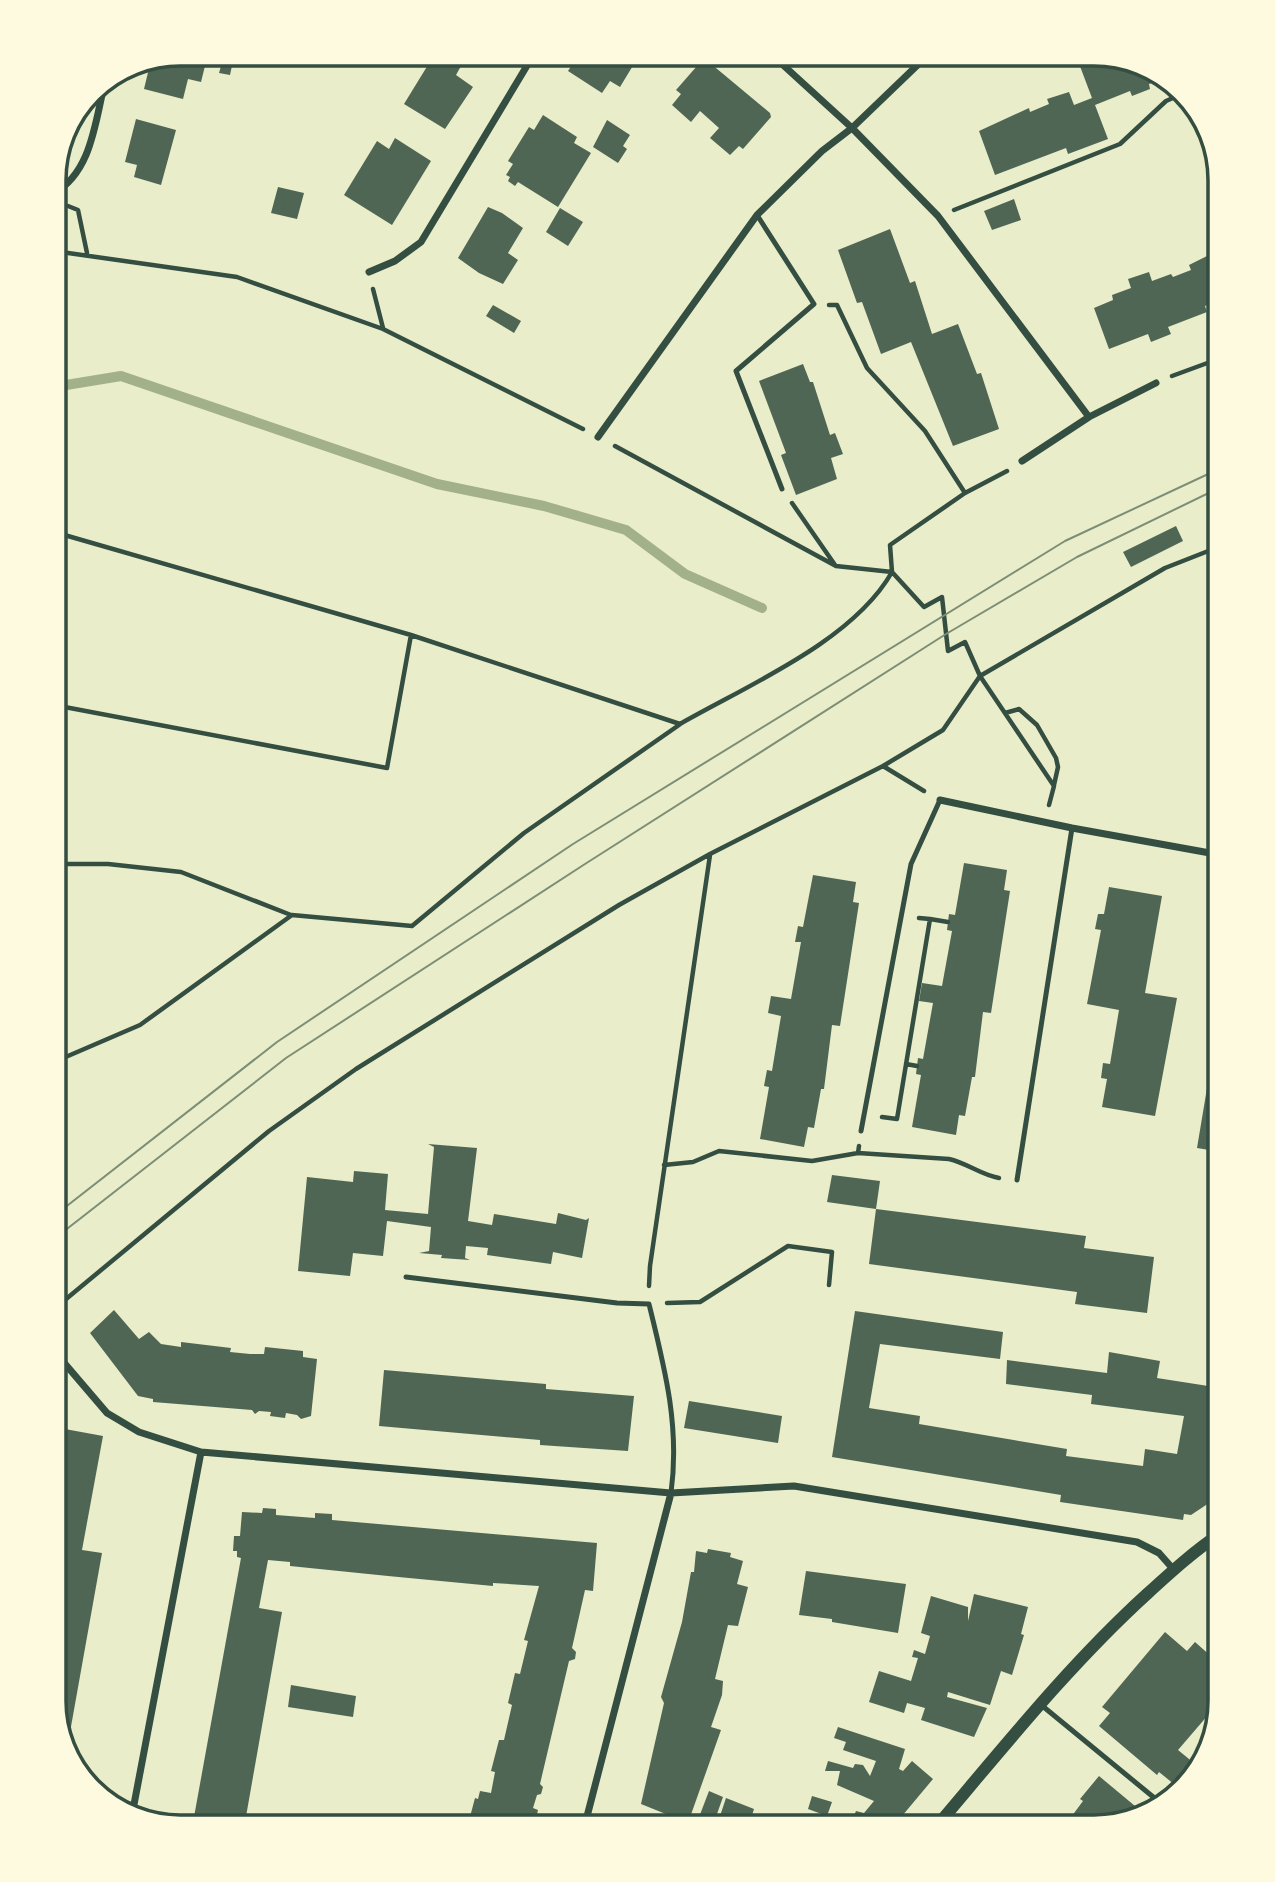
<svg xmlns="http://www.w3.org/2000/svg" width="1275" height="1882" font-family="Quicksand,sans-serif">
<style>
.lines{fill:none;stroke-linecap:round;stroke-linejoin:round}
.stream{stroke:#a3b18a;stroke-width:10}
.building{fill:#4f6655}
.path{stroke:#344e41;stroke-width:4.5}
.service{stroke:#344e41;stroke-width:5}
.minor{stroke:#344e41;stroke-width:7}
.tertiary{stroke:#344e41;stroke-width:12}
.tram{stroke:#7c8e77;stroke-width:2}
.rim{fill:none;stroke:#344e41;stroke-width:3.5}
</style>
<rect width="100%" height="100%" fill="#e9edc9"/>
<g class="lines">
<path class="stream" d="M54,387L121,376L437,484L544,506L626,530L685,574L762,608"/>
</g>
<path class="building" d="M181,54H208L201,82L188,79L183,99L144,89L151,60Z
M427,54H461L455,63L461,66L456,75L473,87L445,129L404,104L431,60L426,57Z
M579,54H640L620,87L610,81L602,93L568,71Z
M1095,54L1166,78L1149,84L1150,89L1132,96L1130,91L1095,105L1108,139L1068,154L1066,148L995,175L979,131L1029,108L1030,112L1049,104L1047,99L1069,92L1074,105L1092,98L1078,61Z
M704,58L770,113L771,117L743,149L739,146L730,155L710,138L719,128L700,111L691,122L672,105L681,94L676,90Z
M223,59L233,61L230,75L219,73Z
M543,115L577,137L574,143L591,153L558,207L518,182L515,186L508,181L510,177L506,175L513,164L508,161L529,127L534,130Z
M136,119L176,130L161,185L134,177L137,165L125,162Z
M607,120L630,135L623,146L627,149L618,163L593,147Z
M395,138L431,161L392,225L344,195L377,141L389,149Z
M278,187L304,193L297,219L271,213Z
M1014,199L1021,220L992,230L984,211Z
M488,207L502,213L523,228L508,253L518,260L503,284L479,273L458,258Z
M560,208L583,222L568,246L546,232Z
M890,229L910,283L915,281L932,334L958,324L977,374L981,373L999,429L953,446L911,342L881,354L862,302L857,303L838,250Z
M1221,249V300L1205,306L1207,312L1168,327L1171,334L1151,342L1148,334L1109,349L1094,308L1113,300L1112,295L1131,288L1128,279L1149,272L1152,281L1171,274L1173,277L1191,270L1189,265Z
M493,305L521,321L514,333L486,316Z
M803,364L810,382H813L830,435L835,433L843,454L831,458L837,479L796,495L781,455L786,453L759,381Z
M1176,526L1183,541L1131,567L1123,552Z
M964,863L1007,870L1004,890L1010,891L991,1013L983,1012L975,1077H972L965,1116L959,1115L956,1135L912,1127L921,1075L916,1074L918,1058L923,1059L933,1003L919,1001L922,983L942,986L952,931L947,930L949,914L955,915Z
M813,875L856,882L853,902L859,903L840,1026L832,1025L824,1089H821L814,1128L808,1127L804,1147L760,1139L769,1087L764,1086L767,1070L772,1071L781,1016L768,1013L771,996L791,999L801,942H795L798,926L803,927Z
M1109,887L1162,896L1145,993L1177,998L1155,1116L1102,1107L1107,1079L1101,1078L1103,1063L1110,1064L1119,1010L1087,1004L1101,930L1095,929L1098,914H1104Z
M1207,1088L1221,1090V1152L1197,1148Z
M428,1144L477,1148L468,1221L492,1225L494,1214L556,1224L558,1213L586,1220L589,1218L582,1258L553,1252L551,1264L487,1255L488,1248L466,1246L465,1258L470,1260L441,1258L442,1255L419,1253L429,1251L431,1227L387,1221L383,1256L353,1253L350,1276L298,1271L307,1177L353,1182L354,1171L388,1174L385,1210L428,1214L434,1147Z
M1219,1167H1221V1205L1214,1204Z
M832,1175L880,1181L876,1209L827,1202Z
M876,1209L1086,1236L1084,1248L1154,1257L1147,1313L1075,1304L1077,1292L869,1264Z
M114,1310L139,1339L149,1332L161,1344L181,1347V1342L231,1348L230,1352L250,1354H264L265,1347L303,1351V1357L317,1359L311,1416L301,1419L297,1415L286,1413L285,1418L270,1416L271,1412L259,1411L255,1414L252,1410L153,1402V1399L138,1396L90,1333Z
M855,1311L1003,1332L1000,1359L880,1344L869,1408L920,1416L919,1424L1067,1449L1066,1456L1143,1466L1145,1449L1177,1454L1184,1416L1091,1404L1092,1395L1006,1384L1007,1360L1107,1373L1109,1352L1160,1361L1157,1378L1221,1388V1495L1191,1515L1184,1514L1183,1520L1060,1502L1061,1495L832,1457Z
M384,1370L546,1384V1389L634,1396L628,1451L540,1445V1440L379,1426Z
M689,1401L782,1416L778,1443L684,1428Z
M54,1427L103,1436L82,1550L102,1553L67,1749L54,1701Z
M263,1508L276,1509V1515L315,1518V1513L332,1514V1520L597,1543L593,1591L585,1590L572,1648L576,1652L575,1659L569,1661L540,1784L543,1787L541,1794L537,1795L533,1808L538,1810L534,1828H467L475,1798L478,1799L480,1791L491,1793L495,1772L491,1771L499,1740H504L512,1705L508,1703L515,1673L520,1674L528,1641L524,1640L539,1586L493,1583V1586L388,1576L290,1566V1562L268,1560L259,1608L282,1612L244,1828H192L241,1558L237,1557V1551H233L234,1536H240L242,1512L262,1513Z
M708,1549L731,1553L730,1557L743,1561L737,1584L748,1587L738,1626L728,1625L715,1679L723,1681L722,1695L711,1727L721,1730L688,1823L641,1804L664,1703L661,1697L682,1622L691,1572H694L696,1551L707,1553Z
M1221,1567V1609H1220L1217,1599L1220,1597L1210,1573Z
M806,1571L906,1584L898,1633L832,1622V1619L799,1615Z
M974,1594L1028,1607L1021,1634L1024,1635L1012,1675L1001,1671L990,1705L948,1692L947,1697L987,1708L974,1737L921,1720L925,1708L907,1703L904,1713L869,1702L879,1671L911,1681L918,1658L912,1657L914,1650L925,1654L930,1636L921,1633L931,1596L968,1607V1621Z
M1165,1632L1187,1651L1195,1642L1221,1665V1700L1178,1750L1200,1768L1180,1789L1159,1772L1157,1775L1099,1726L1110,1713L1102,1707Z
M291,1685L356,1696L353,1717L288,1707Z
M838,1727L905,1749L899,1769L903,1771L912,1761L933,1779L892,1828H850L857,1821L853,1818L856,1811L864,1813L874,1801L837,1785L840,1771H825L828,1761L853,1768L855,1764L863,1765L870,1776L876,1761L843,1750L846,1742L834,1738Z
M1099,1776L1141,1811L1136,1817L1095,1828H1063L1083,1801L1080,1799Z
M709,1791L723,1797L712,1828H701L696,1825Z
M812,1796L832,1802L827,1816L808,1809Z
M726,1798L754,1809L748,1828H716Z"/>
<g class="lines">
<path class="path" d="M68,206L78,210L87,253
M954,210L1120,144L1166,101L1182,94
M54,251L237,277L383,329L583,429
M373,289L383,328
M829,305H837L867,368L925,431L965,493
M1172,376L1221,358
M615,446L836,566L892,572
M1007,471L965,493L890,545L892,572L924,607L942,597L948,651L965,642L980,676L1054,786L1049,805
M792,503L835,565
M54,532L411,635L680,724C748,685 853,641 892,572
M54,705L387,768L411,635
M1005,713L1019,709L1037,725L1056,758L1058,767L1054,785
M883,766L924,791
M54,864H108L181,872L291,915
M930,919L948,922
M54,1062L140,1025L292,915L412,926L524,833L679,725
M906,1064L917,1066
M882,1117L897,1119L930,919L919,918
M858,1153L949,1159C967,1163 981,1175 999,1178
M664,1165L693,1162L719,1151L812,1161L858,1153L859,1146
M649,1286L650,1266L710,855
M667,1303L700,1302L788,1246L832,1252L829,1285
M54,1309L269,1131L356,1069L619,905L710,854L883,766L943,730L980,676L1165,568L1221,546"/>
<path class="service" d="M757,215L814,304L736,371L782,489
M861,1131L911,864L940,800
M1017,1180L1072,828
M406,1277L617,1303L649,1304C665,1369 680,1427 671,1493
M1040,1704L1163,1805"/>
<path class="minor" d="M771,54L852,128L938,216L1089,417
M54,193C92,172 95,121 105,82
M369,272L395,261L421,242L534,54
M598,437L757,215L822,151L852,128L929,54
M1022,461L1089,417L1156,383
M940,800L1072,828L1221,855
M54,1351L107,1413L139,1432L201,1452L671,1493L794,1486L1137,1542L1159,1553L1174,1570
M132,1815L201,1452
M584,1828L671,1493"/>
<path class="tertiary" d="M935,1828C1003,1748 1069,1665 1147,1594C1170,1573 1194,1551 1221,1533"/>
<path class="tram" d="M54,1216L277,1042L573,844L1065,541L1221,468
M54,1239L286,1058L585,864L946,634L1077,557L1221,487"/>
</g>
<path d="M0 0H1275V1882H0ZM180 66H1094A114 114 0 0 1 1208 180V1701A114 114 0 0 1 1094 1815H180A114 114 0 0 1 66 1701V180A114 114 0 0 1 180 66Z" fill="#fefae0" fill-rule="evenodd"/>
<path class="rim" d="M180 66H1094A114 114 0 0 1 1208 180V1701A114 114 0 0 1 1094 1815H180A114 114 0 0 1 66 1701V180A114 114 0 0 1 180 66Z"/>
</svg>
